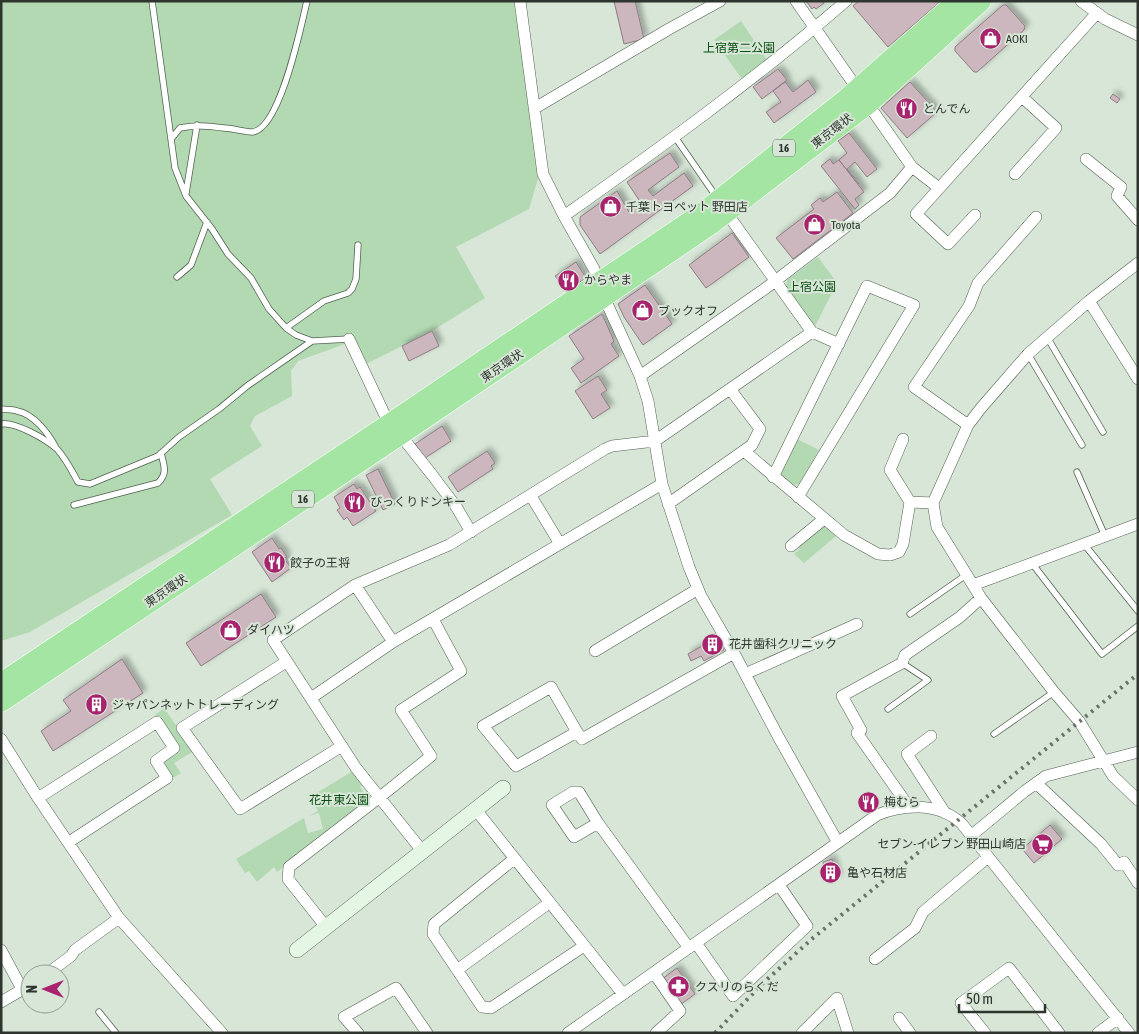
<svg xmlns="http://www.w3.org/2000/svg" width="1139" height="1034" font-family="'Asap Condensed','Noto Sans JP',sans-serif">
<style>
.green{fill:#b2d9b1}
.building{fill:#ccb7bf;stroke:#8f7c84;filter:url(#shadow)}
.lines{fill:none;stroke-linecap:round;stroke-linejoin:round}
.lane-casing{stroke:#525f52;stroke-width:7}
.street-casing{stroke:#525f52;stroke-width:12}
.secondary-casing{stroke:#525f52;stroke-width:16}
.highway-casing{stroke:#fff;stroke-width:21}
.lane{stroke:#fff;stroke-width:5.5}
.street{stroke:#fff;stroke-width:11}
.secondary{stroke:#e4f7e4;stroke-width:15}
.highway{stroke:#a5e5a4;stroke-width:20}
.rail{stroke:#697269;stroke-width:4;stroke-dasharray:2.5 5;stroke-linecap:butt}
.labels{text-anchor:middle;stroke-width:4;stroke-linejoin:round;paint-order:stroke}
.shield{fill:#d7e6d7;stroke:#616961;stroke-width:1}
.shield-label{font-size:11px;font-weight:bold;fill:#2e342e}
.poi-label{font-size:12px;fill:#2e342e;stroke:#d7e6d7;text-anchor:start}
.park-label{font-size:12px;fill:#0b4d13;stroke:#d7e6d7}
.street-label{font-size:12px;fill:#2e342e;stroke:#d7e6d7}
</style>
<defs>
<filter id="shadow"><feDropShadow dx="4" dy="-4" stdDeviation="2.5" flood-color="#0004"/></filter>
</defs>
<rect width="100%" height="100%" fill="#d7e6d7"/>
<path class="green" d="M1,1H514L539,175L529,209L456,247L485,298L432,331L364,365L350,344H345L298,361L291,371L292,396L255,416L250,426L262,446L210,479L232,515L30,632L1,641Z
M741,21L767,60L742,79L714,40Z
M818,257L837,283L814,328L786,287L787,280Z
M797,439L819,450L799,484L794,485L782,476L781,471Z
M821,527H827L836,536L804,563L794,554L799,550L800,544Z
M164,708L194,751L174,763L181,773L173,778L163,765L164,760L179,749L155,715Z
M353,771L363,784L360,787L366,795L369,792V800L277,872L274,867L257,882L249,871L245,873L236,859L304,818L308,833L323,829L319,813L309,816L318,811L310,797Z"/>
<path class="building" d="M614,1H635L644,39L624,44Z
M806,1H822L824,3L816,9L814,7L812,9Z
M859,1H941L888,47L853,6Z
M1003,5H1006L1025,26L1024,30L977,72H974L955,51V47Z
M778,69L787,80L762,99L753,87Z
M808,80L816,92L774,123L766,112L781,102L773,91L785,82L793,92Z
M910,82L937,112L907,138L881,108Z
M1113,94L1120,99L1117,103L1110,98Z
M849,133L877,169L867,177L855,162L847,169L859,183L858,184L839,160L847,153L838,141Z
M670,153L679,167L648,190L653,196L684,173L693,186L600,254L580,225V217L617,191L629,212L641,203L627,182Z
M830,159L833,164L839,160L864,192L855,199L859,205L855,209L821,166Z
M837,192L853,213L793,259L776,238L814,209L811,205L820,198L823,202Z
M732,233L749,257L706,288L689,265Z
M576,262L586,278L566,291L555,276Z
M645,285L672,324L643,345L624,317L618,304Z
M602,314L614,341L611,344L619,356L581,383L571,368L584,359L569,336Z
M432,331L439,346L409,361L402,346Z
M598,376L607,390L601,394L610,408L593,419L575,391Z
M442,426L451,441L425,458L415,444Z
M487,451L495,463L491,466L493,469L458,492L448,477Z
M378,469L395,504L383,510L366,475Z
M354,484L357,489L360,487L376,511L353,526L347,517L344,520L337,510L340,508L334,497Z
M272,538L279,549L281,548L287,557L284,558L291,568L272,582L252,552Z
M261,594L276,617L201,666L186,643Z
M716,638L724,650L704,661L701,656L691,661L688,654Z
M122,659L143,693L53,751L41,731L71,711L63,700Z
M1050,825L1062,839L1034,863L1022,849Z
M832,859L838,878L828,881L823,862Z
M677,968L695,994L680,1005L662,979Z"/>
<g class="lines">
<defs>
<path id="lane" d="M152,1L171,139
M307,1C301,26 280,130 252,132C246,132 239,130 233,129C214,127 199,124 180,128L171,139L175,168L186,196L212,229L228,254L251,278L269,309L286,328L296,335L312,341
M675,137L713,192
M186,193L197,125
M177,277L191,265L207,222
M286,328L324,301L348,293L352,289L356,279L358,245
M1047,337L1103,432
M1028,354L1082,445
M1,409C6,410 12,409 17,411C34,414 49,434 56,448
M1,424C15,421 47,440 57,449C66,459 72,471 78,482L90,484L158,456L179,437L219,409L247,386L312,341L349,339
M1077,472L1105,536
M74,505L158,483C168,473 164,466 161,453
M1084,544L1138,611
M1031,562L1102,654L1138,626
M910,614L966,575
M888,709L928,680L902,663
M994,734L1054,692
M99,1012L116,1033"/>
<path id="street" d="M520,1L543,174L564,216L594,269L604,297L640,376L648,401L662,484L689,567L701,596L734,653L779,738L837,841
M796,1L912,167L939,188
M1081,1L1105,19L1138,35
M535,108L669,29L720,1
M1086,159L1121,187L1117,196L1138,220
M1015,174L1056,128L1022,97
M726,212L812,332L839,344
M975,215L948,244L916,214L1097,13
M564,216C660,148 756,79 846,1
M1138,263L1089,301L1028,354L981,408L968,425L933,503L937,527L981,598L1054,692L1079,721L1113,776L1138,800
M1089,301L1138,379
M349,339L389,424L406,442L433,476L457,508L471,532
M640,376L766,288L890,193L912,167
M968,425L914,387L969,306L978,283L1036,217
M903,439L890,470L910,502
M744,451L844,535L878,554L890,555L899,552L903,544L910,502L933,503
M773,477L867,286L914,305L798,497
M531,496L560,544
M668,504L752,445L760,429L730,389
M791,546L824,519
M355,585L393,642
M973,585L1138,524
M595,651L698,589
M286,662L182,728L240,809L342,746
M745,674L857,624
M551,687L577,732L516,766L483,726Z
M311,698L393,642L662,484
M577,732L582,739L734,653
M931,736L907,754L945,813
M1,739L38,798L119,918L222,1033
M1036,783L1101,844L1118,865L1124,862L1138,883
M38,798L157,722L174,748L156,761L167,778L69,842
M909,807L857,733L861,730L842,696L902,663L905,655L960,617L981,598
M476,810L623,994
M598,823L574,837L552,805L573,792H579L598,823L689,948
M972,835L1025,791L1046,776L1138,752
M423,852L356,768L273,640L355,585L449,545L605,449L612,446L655,441L812,332
M514,859L434,924L433,934L482,1007L491,1008L584,946
M326,927L288,879L289,867L380,797L431,756L401,710L461,671L433,619
M696,943L733,996L807,926L779,885
M1,950L22,989
M875,959L915,928L923,912L988,857
M457,970L549,903
M654,973L680,1011L656,1033
M47,974L71,956L75,950L119,918
M1,1002L30,985
M899,1018L910,1033
M358,1033L344,1017L396,988L427,1033
M568,1033L877,815C903,804 939,802 962,824L1129,1033
M802,1033L837,998L848,1033
M985,1033L961,1003L1009,968L1059,1033
M1098,1033L1118,1018"/>
<path id="secondary" d="M297,950L503,788"/>
<path id="highway" d="M1,683L389,424L702,213L846,99L957,1
M1,702L400,435L710,225L868,104L981,1"/>
</defs>
<use href="#lane" class="lane-casing"/>
<use href="#street" class="street-casing"/>
<use href="#secondary" class="secondary-casing"/>
<use href="#highway" class="highway-casing"/>
<use href="#lane" class="lane"/>
<use href="#street" class="street"/>
<use href="#secondary" class="secondary"/>
<use href="#highway" class="highway"/>
<path class="rail" d="M715,1033L762,984L813,938L1138,674"/>
</g>
<defs>
<symbol id="shop-disc" viewBox="-11 -11 22 22"><circle r="9.5" fill="#a7236e" stroke="#d7e6d7"/><path d="M-5-2.5h2.3a2.7 3.5 0 0 1 5.4 0H5L5.5 6h-11ZM-1.5-2.5h3a1.5 2.3 0 0 0-3 0Z" fill="#fff"/></symbol>
<symbol id="restaurant-disc" viewBox="-11 -11 22 22"><circle r="9.5" fill="#a7236e" stroke="#d7e6d7"/><path d="M-5-6h1v4h1v-4h1v4h1v-4h1v5L-1.5 .5V6h-2V.5L-5-1ZM5-6V6H3V1.5H1.5Q1.5-4 5-6Z" fill="#fff"/></symbol>
<symbol id="building-disc" viewBox="-11 -11 22 22"><circle r="9.5" fill="#a7236e" stroke="#d7e6d7"/><path d="M-4-6H4V6H1V3H-1V6H-4ZM-2.5-4.3h1.7v1.8h-1.7ZM.8-4.3h1.7v1.8H.8ZM-2.5-1h1.7V.8h-1.7ZM.8-1h1.7V.8H.8Z" fill="#fff"/></symbol>
<symbol id="supermarket-disc" viewBox="-11 -11 22 22"><circle r="9.5" fill="#a7236e" stroke="#d7e6d7"/><path d="M-6-5.5h2.5l.6 2H6L4.5 2H-2.5L-4.4-4H-6ZM-1.5 3.2a1.3 1.3 0 1 0 .1 0ZM3 3.2a1.3 1.3 0 1 0 .1 0Z" fill="#fff"/></symbol>
<symbol id="pharmacy-disc" viewBox="-11 -11 22 22"><circle r="9.5" fill="#a7236e" stroke="#d7e6d7"/><path d="M-2-6h4v4h4v4h-4v4h-4v-4h-4v-4h4Z" fill="#fff"/></symbol>
</defs>
<g fill-rule="evenodd">
<use href="#shop-disc" x="978" y="26" width="25" height="25"/>
<use href="#restaurant-disc" x="894" y="96" width="25" height="25"/>
<use href="#shop-disc" x="598" y="194" width="25" height="25"/>
<use href="#shop-disc" x="802" y="212" width="25" height="25"/>
<use href="#restaurant-disc" x="556" y="268" width="25" height="25"/>
<use href="#shop-disc" x="630" y="298" width="25" height="25"/>
<use href="#restaurant-disc" x="342" y="490" width="25" height="25"/>
<use href="#restaurant-disc" x="262" y="550" width="25" height="25"/>
<use href="#shop-disc" x="218" y="618" width="25" height="25"/>
<use href="#building-disc" x="700" y="632" width="25" height="25"/>
<use href="#building-disc" x="84" y="692" width="25" height="25"/>
<use href="#restaurant-disc" x="856" y="790" width="25" height="25"/>
<use href="#supermarket-disc" x="1030" y="832" width="25" height="25"/>
<use href="#building-disc" x="818" y="860" width="25" height="25"/>
<use href="#pharmacy-disc" x="666" y="974" width="25" height="25"/>
</g>
<g class="labels">
<g class="shield">
<rect x="773" y="139.5" width="22" height="17" rx="4"/>
<rect x="292" y="490.5" width="22" height="17" rx="4"/>
</g>
<g class="shield-label">
<text x="784" y="152">16</text>
<text x="303" y="503">16</text>
</g>
<g class="poi-label">
<text x="1006" y="43">AOKI</text>
<text x="923" y="113">とんでん</text>
<text x="626" y="211">千葉トヨペット 野田店</text>
<text x="831" y="229">Toyota</text>
<text x="584" y="284">からやま</text>
<text x="658" y="315">ブックオフ</text>
<text x="370" y="506">びっくりドンキー</text>
<text x="290" y="567">餃子の王将</text>
<text x="247" y="634">ダイハツ</text>
<text x="729" y="648">花井歯科クリニック</text>
<text x="112" y="709">ジャパンネットトレーディング</text>
<text x="884" y="806">梅むら</text>
<text x="1026" y="848" text-anchor="end">セブン-イレブン 野田山崎店</text>
<text x="847" y="877">亀や石材店</text>
<text x="695" y="991">クスリのらくだ</text>
</g>
<g class="park-label">
<text x="739" y="52">上宿第二公園</text>
<text x="812" y="291">上宿公園</text>
<text x="339" y="804">花井東公園</text>
</g>
<g class="street-label">
<text transform="translate(832 131) rotate(-38)" y="4">東京環状</text>
<text transform="translate(502 366) rotate(-34)" y="4">東京環状</text>
<text transform="translate(166 591) rotate(-34)" y="4">東京環状</text>
</g>
</g>
<rect width="1139" height="1034" fill="none" stroke="#2e342e" stroke-width="5"/>
<g transform="translate(45 989) rotate(270)"><circle r="24" fill="#d7e6d7" stroke="#939f93"/>
<path d="M0-4L9 19L0 12L-9 19Z" fill="#a7236e"/>
<text y="-8" font-size="14" font-weight="bold" text-anchor="middle" fill="#2e342e">N</text>
</g>
<path d="M959 1004v8h86v-8" fill="none" stroke="#2e342e" stroke-width="2.5"/>
<text x="966" y="1004" font-size="15" fill="#2e342e" stroke="#d7e6d7" stroke-width="4" paint-order="stroke">50 m</text>
</svg>
